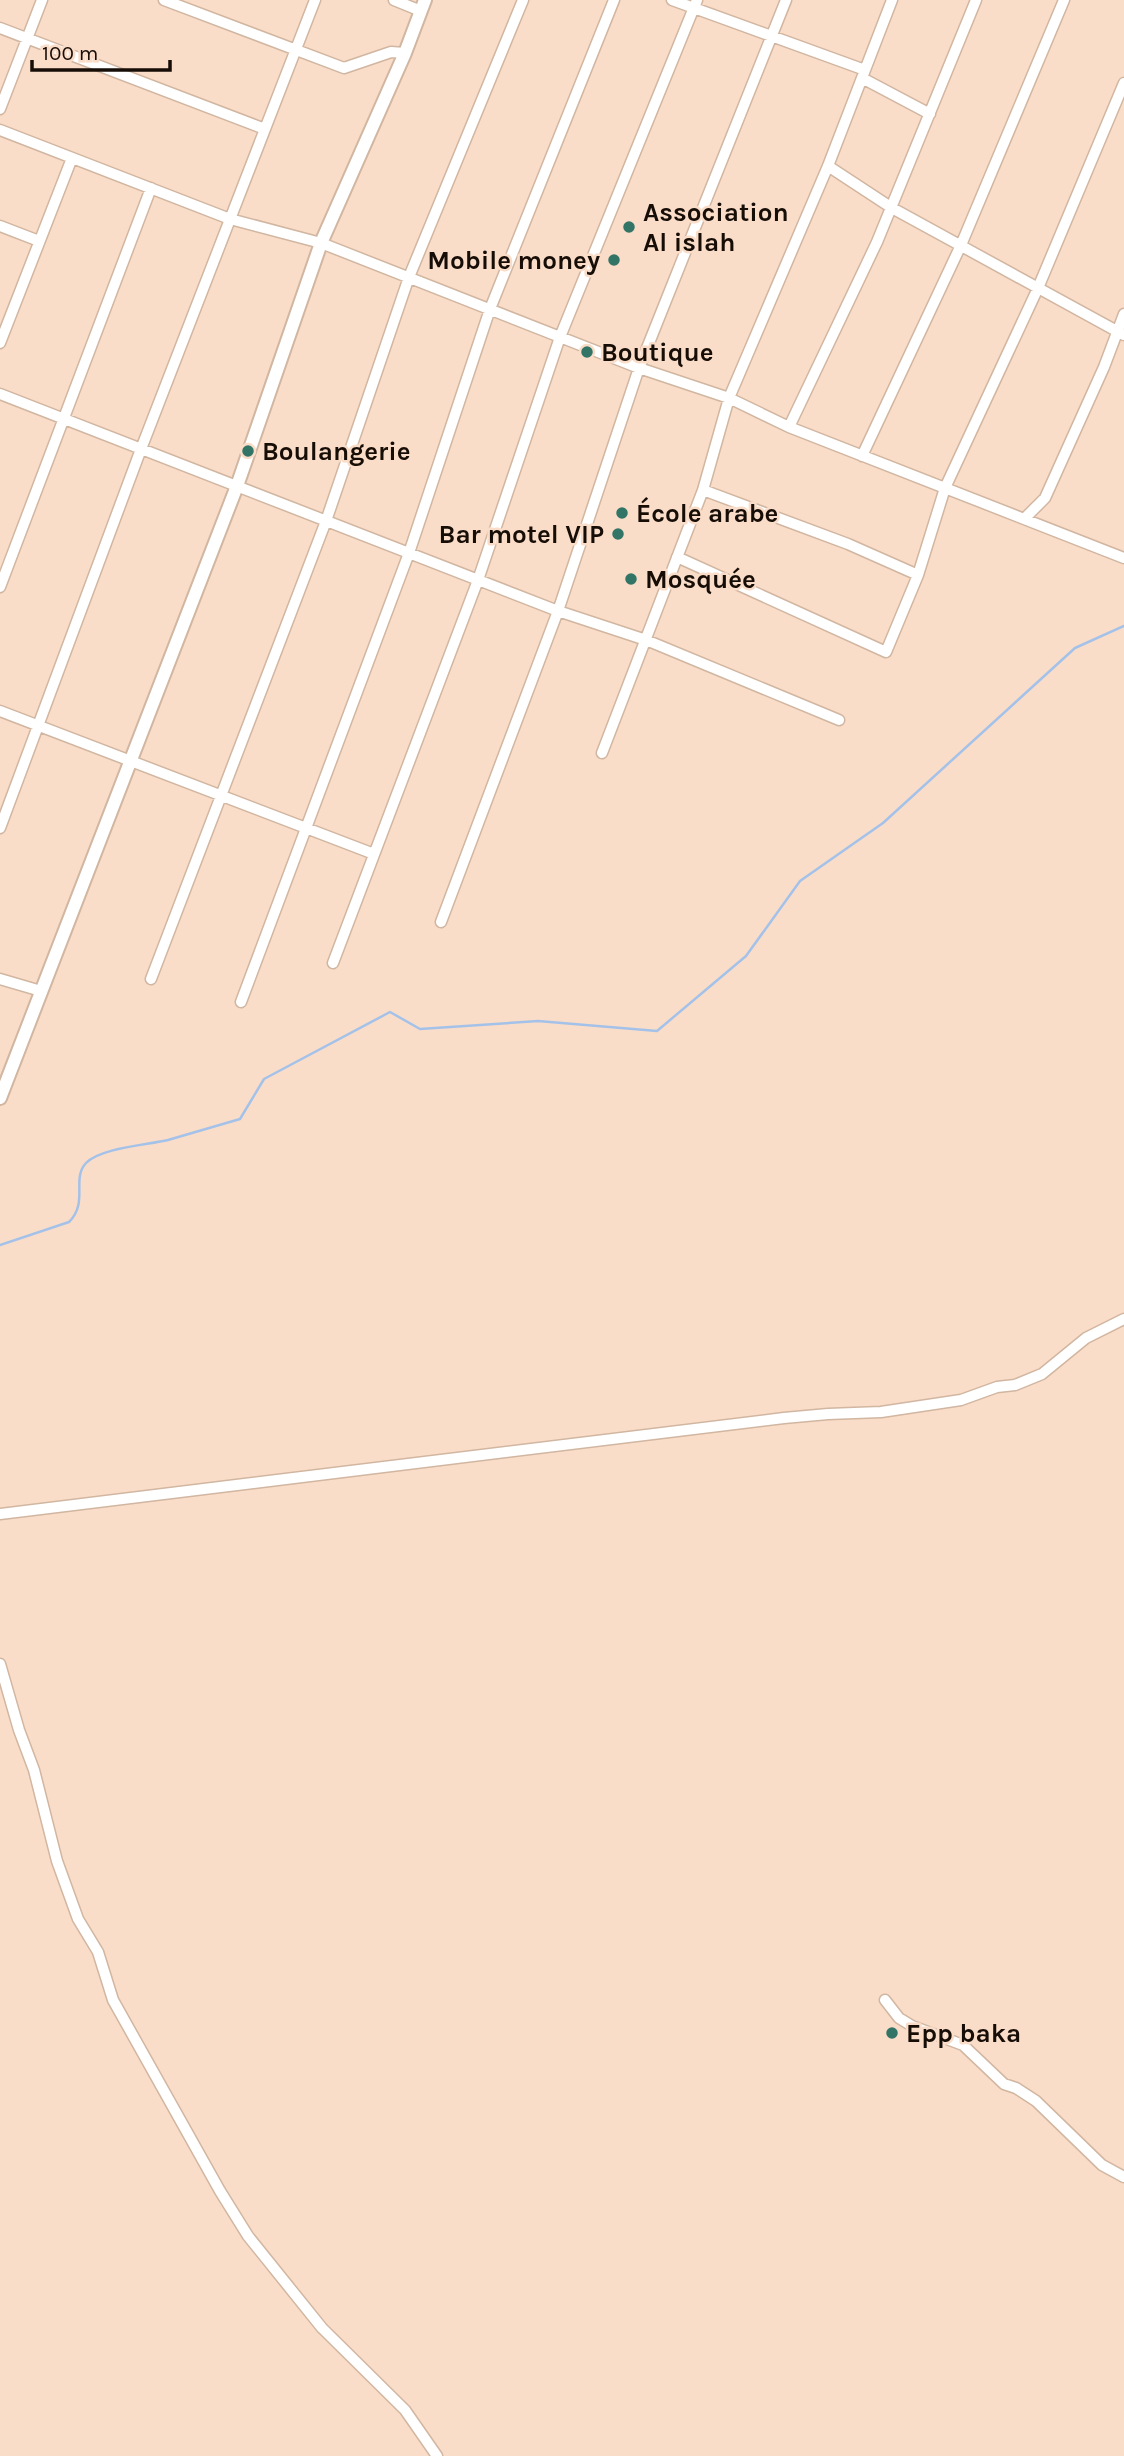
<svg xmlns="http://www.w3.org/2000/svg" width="1124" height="2456" font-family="Karla,sans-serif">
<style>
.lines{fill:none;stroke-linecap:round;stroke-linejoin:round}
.stream{stroke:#a4c2e9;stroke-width:2.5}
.minor-casing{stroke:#d1b6a1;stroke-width:13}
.tertiary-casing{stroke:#d1b6a1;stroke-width:16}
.minor{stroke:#fff;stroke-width:10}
.tertiary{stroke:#fff;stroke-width:12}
.poi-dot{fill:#327567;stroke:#faddc8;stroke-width:2.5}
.labels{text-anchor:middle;stroke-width:5;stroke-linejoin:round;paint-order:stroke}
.poi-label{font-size:26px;font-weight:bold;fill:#170d07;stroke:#faddc8;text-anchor:start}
</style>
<rect width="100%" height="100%" fill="#faddc8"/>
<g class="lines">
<path class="stream" d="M0,1245L69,1222C89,1202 71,1179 86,1163C100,1148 147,1145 168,1140C192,1133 216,1126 240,1119L264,1079L390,1012L420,1029L538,1021L657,1031L746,956L800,881L883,823L1075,648L1124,626"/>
<defs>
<path id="minor" d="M164,0L344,68L391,52L405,53
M394,0L421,11
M672,0L865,70L862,78L930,114
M0,28L265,129
M0,109L42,0
M0,130L230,219L321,243L639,368L729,398L789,427L1124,558
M828,166L892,208L1124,335
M0,226L39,241
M0,343L72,158
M0,394L558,611L646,640L839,720
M789,427L877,242L976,0
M862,456L961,245L1064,0
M703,490L848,544L918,575
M1024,519L1045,498L1104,367L1124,314
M677,557L886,652L918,575L945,488L1038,288L1124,83
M0,587L151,188
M0,711L374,854
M602,753L703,490L729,398L828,166L892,0
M0,828L141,449L315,0
M441,922L558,611L639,368L786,0
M333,963L478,580L560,337L697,0
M0,979L41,991
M151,979L326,521L409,277L523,0
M241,1002L409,553L490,309L614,0
M0,1514L784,1418L828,1414L881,1412L961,1400L997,1387L1015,1385L1042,1374L1086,1338L1124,1319
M0,1664L19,1730L34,1770L57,1861L78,1919L98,1952L113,2000L220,2191L248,2236L322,2328L405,2410L437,2456
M885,2000L899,2018L912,2026L963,2045L1004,2084L1016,2088L1036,2101L1102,2165L1124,2177"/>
<path id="tertiary" d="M0,1098L237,486L321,243L405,53L425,0"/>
</defs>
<use href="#minor" class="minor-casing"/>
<use href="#tertiary" class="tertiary-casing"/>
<use href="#minor" class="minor"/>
<use href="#tertiary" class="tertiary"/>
</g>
<g class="poi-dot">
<circle cx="629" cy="227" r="7"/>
<circle cx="614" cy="260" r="7"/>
<circle cx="587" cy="352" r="7"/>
<circle cx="248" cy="451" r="7"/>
<circle cx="622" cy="513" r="7"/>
<circle cx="618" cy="534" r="7"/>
<circle cx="631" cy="579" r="7"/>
<circle cx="892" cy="2033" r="7"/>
</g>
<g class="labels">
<g class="poi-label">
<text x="643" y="221">Association<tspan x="643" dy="30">Al islah</tspan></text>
<text x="600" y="269" text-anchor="end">Mobile money</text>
<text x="601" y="361">Boutique</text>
<text x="262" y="460">Boulangerie</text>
<text x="636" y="522">École arabe</text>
<text x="604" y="543" text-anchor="end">Bar motel VIP</text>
<text x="645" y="588">Mosquée</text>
<text x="906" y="2042">Epp baka</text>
</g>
</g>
<path d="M32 60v10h138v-10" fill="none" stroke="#170d07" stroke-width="3.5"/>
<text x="42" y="60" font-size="21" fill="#170d07" stroke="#faddc8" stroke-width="5" paint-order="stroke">100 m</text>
</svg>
